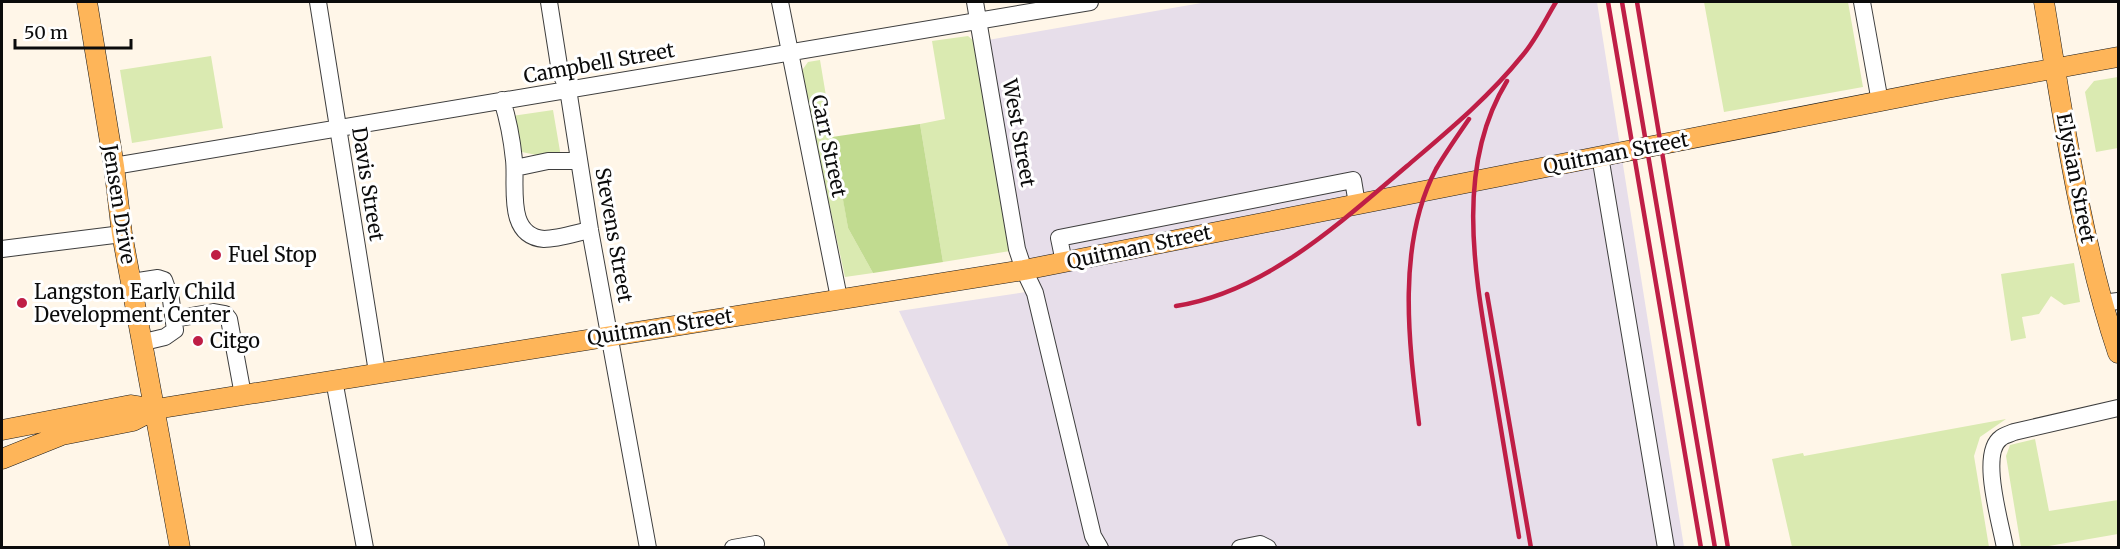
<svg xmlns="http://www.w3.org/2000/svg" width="2120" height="549" font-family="Merriweather,serif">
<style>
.industrial{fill:#e7deea}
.green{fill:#daeab1}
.forest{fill:#c1db90}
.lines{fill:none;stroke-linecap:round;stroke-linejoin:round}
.minor-casing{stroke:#3e3e3e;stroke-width:18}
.major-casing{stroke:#1c1c1c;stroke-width:21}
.minor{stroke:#fff;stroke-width:16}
.major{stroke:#feb559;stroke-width:20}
.rail{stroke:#bf1e46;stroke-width:4.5}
.poi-dot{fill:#bf1e46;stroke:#fff;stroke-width:2}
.labels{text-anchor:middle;stroke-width:6;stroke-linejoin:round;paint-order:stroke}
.street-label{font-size:20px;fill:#0b0b0b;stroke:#fff}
.poi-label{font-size:20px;fill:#0b0b0b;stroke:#fff;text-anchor:start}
</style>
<rect width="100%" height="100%" fill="#fff6e8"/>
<path class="industrial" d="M1207,2H1597L1684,547H1009L899,311L1026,292L988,40Z"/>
<path class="green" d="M1704,2H1848L1863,87L1724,112Z
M968,36L974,41L1010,251L943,262L920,124L945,119L932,41Z
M211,56L223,128L132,143L120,70Z
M820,60L848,228L873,273L845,277L802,79L803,69L808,62Z
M2118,77V148L2096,152L2085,92L2094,81Z
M553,110L561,157L541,156L522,152L512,116Z
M2074,263L2080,302L2064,305L2051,296L2039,314L2022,317L2026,338L2011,341L2001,274Z
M2006,419L1980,437L1974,456L1989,547H1792L1772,459L1803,453L1804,456Z
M2035,439L2049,511L2118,500V534L2043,547H2021L2006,456L2010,445Z"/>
<path class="forest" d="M920,124L943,262L873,273L848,228L832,137Z"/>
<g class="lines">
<defs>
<path id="minor" d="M318,2L377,372
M549,2L560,72L568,89L590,230L648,548
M780,2L839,298
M975,2L1017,249L1024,270L1035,293L1093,536L1100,548
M1862,2L1880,102
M502,100C508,119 512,140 514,160C517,184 505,236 544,239C558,239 576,233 590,230
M1600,156L1666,548
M114,166L1090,2
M515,168L548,161H579
M2,249L122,234
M1064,262L1059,238L1353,180L1357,204
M132,282L158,278L164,280L171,300L175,330L165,337L144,342
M2102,303L2118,301
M174,319L214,312L225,314L229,319L243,395
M334,380L365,548
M733,548L756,544
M1240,548L1260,544L1268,548
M2005,548C2001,524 1979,453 2001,438C2004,435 2010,434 2014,432L2118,408"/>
<path id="major" d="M87,2L114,166L122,234L180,548
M2044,2C2063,116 2081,243 2118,353
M2,430L131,405L156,409
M2,459L62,435L133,421L156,409L1024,270L1947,88L2118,57"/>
</defs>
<use href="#minor" class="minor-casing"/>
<use href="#major" class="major-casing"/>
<use href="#minor" class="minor"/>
<use href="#major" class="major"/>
<path class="rail" d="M1608,2L1701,548
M1622,2L1715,548
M1637,2L1728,548
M1507,81C1453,169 1476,279 1492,375C1501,429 1510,483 1519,537
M1487,294L1531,548
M1176,306C1266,292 1341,222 1407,166C1448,131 1488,98 1522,56C1536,40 1545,20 1556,2
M1419,424C1409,344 1396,245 1436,169C1446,152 1458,135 1469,119"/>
</g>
<g class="poi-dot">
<circle cx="216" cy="255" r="6"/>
<circle cx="22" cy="303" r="6"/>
<circle cx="198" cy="341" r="6"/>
</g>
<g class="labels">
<g class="street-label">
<text transform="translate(599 63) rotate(-10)" y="7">Campbell Street</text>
<text transform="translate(1019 133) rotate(80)" y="7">West Street</text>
<text transform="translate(829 146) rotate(78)" y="7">Carr Street</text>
<text transform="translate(1616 153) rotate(-11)" y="7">Quitman Street</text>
<text transform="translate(2076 178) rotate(79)" y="7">Elysian Street</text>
<text transform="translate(368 184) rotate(81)" y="7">Davis Street</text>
<text transform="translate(119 204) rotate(81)" y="7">Jensen Drive</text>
<text transform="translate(614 235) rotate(80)" y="7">Stevens Street</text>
<text transform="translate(1139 247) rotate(-12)" y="7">Quitman Street</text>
<text transform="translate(660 327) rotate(-9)" y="7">Quitman Street</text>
</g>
<g class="poi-label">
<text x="228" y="262">Fuel Stop</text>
<text x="34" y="299">Langston Early Child<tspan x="34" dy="23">Development Center</tspan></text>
<text x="210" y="348">Citgo</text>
</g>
</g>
<rect width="2120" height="549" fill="none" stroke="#0b0b0b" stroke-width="6"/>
<path d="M15 39v9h116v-9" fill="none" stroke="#0b0b0b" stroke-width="3"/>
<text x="24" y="39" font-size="18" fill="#0b0b0b" stroke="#ffffff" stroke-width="4.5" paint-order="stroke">50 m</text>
</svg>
